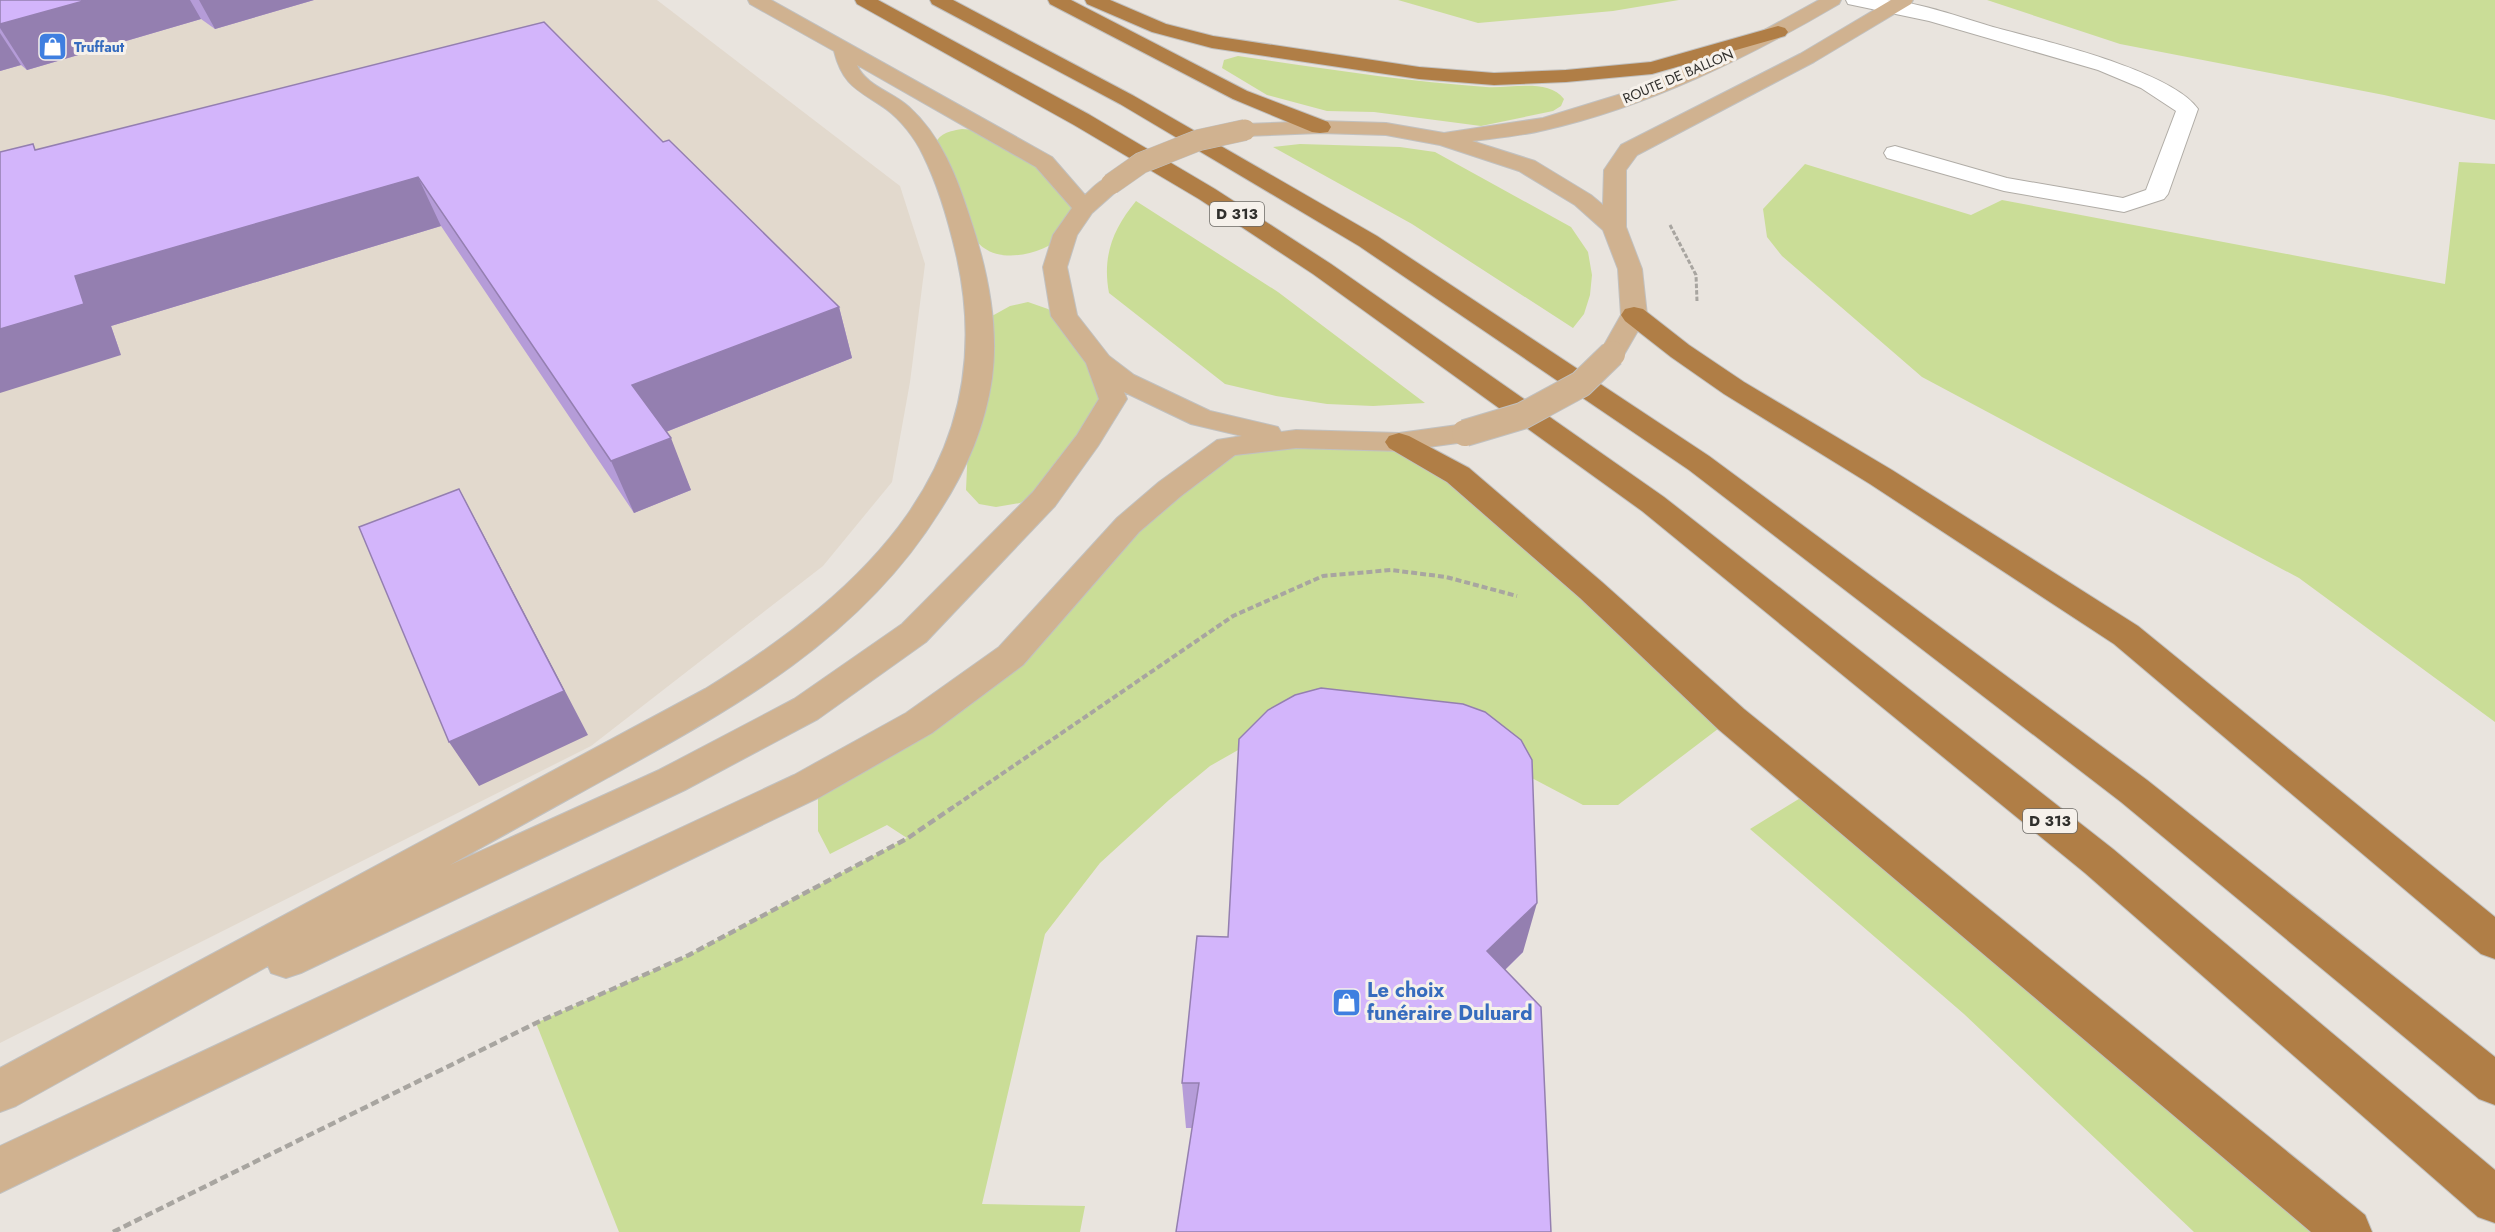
<svg xmlns="http://www.w3.org/2000/svg" width="2495" height="1232" font-family="Jost,sans-serif">
<style>
.built{fill:#e2d9cd}
.green{fill:#cadd97}
.lines{fill:none;stroke-linecap:round;stroke-linejoin:round}
.minor-casing{stroke:#b0aca6;stroke-width:2}
.major-casing{stroke:#c1c1c0;stroke-width:2}
.highway-casing{stroke:#c1c1c0;stroke-width:2}
.path-far2{stroke:#a8a5a0;stroke-width:3;stroke-dasharray:4.5 2;stroke-linecap:butt}
.path-far1{stroke:#a8a5a0;stroke-width:4;stroke-dasharray:6 3;stroke-linecap:butt}
.path{stroke:#a8a5a0;stroke-width:4.5;stroke-dasharray:8 4;stroke-linecap:butt}
.minor{fill:#fff;fill-rule:evenodd}
.major{fill:#d0b290;fill-rule:evenodd}
.highway{fill:#b07e46;fill-rule:evenodd}
.major-bridge-far1-casing{stroke:#c1c1c0;stroke-width:22;stroke-linecap:butt}
.major-bridge-casing{stroke:#c1c1c0;stroke-width:28;stroke-linecap:butt}
.major-bridge-far1{stroke:#d0b290;stroke-width:21}
.major-bridge{stroke:#d0b290;stroke-width:26}
.wall{fill:#b59cd8}
.shaded-wall{fill:#947fb0}
.building{fill:#d3b5fb;stroke:#947fb0;stroke-width:1.5}
.labels{text-anchor:middle;stroke-width:6;stroke-linejoin:round;paint-order:stroke}
.far-shop-label{font-size:14px;font-weight:bold;fill:#366cbe;stroke:#f6f1eb;text-anchor:start}
.far-street-label{font-size:14px;fill:#31302d;stroke:#f6f1eb}
.shield{fill:#f6f1eb;stroke:#6c6a66;stroke-width:1.5}
.shield-label{font-size:15px;font-weight:bold;fill:#31302d}
.near-shop-label{font-size:20px;font-weight:bold;fill:#366cbe;stroke:#f6f1eb;text-anchor:start}
</style>
<rect width="100%" height="100%" fill="#e9e4de"/>
<path class="built" d="M0,0H657L900,186L925,264L910,382L892,482L823,566L591,746L0,1043Z"/>
<path class="green" d="M1398,0H1679L1613,11L1478,23Z
M1987,0H2495V120L2384,95L2120,44Z
M1238,56C1320,68 1403,81 1486,87C1509,89 1548,78 1564,99L1561,106L1553,111L1481,126L1374,112L1327,111L1267,95L1222,68L1224,60Z
M962,129L976,130L1008,141L1084,208C1078,217 1073,228 1065,235C1046,252 1006,264 984,248C967,237 942,172 932,151C938,134 945,132 962,129Z
M1300,144L1400,147L1435,152L1571,227L1588,252L1592,275L1590,295L1584,314L1573,328L1412,224L1273,147Z
M2459,162L2495,164V722L2299,578L1922,377L1782,256L1767,237L1763,209L1805,164L1971,215L2002,200L2445,284Z
M1136,201L1278,292L1425,403L1373,406L1327,404L1276,396L1225,384L1109,293C1102,256 1113,229 1136,201Z
M1028,302L1048,309L1070,325L1113,399L1061,476L1020,503L996,507L979,504L966,490L969,423L980,333L992,316L1010,306Z
M1399,442L1731,719L1618,805H1583L1528,776L1289,721L1210,766L1169,800L1100,863L1045,934L982,1204L1085,1206L1080,1232H619L536,1023L689,955L907,838L887,825L830,854L818,831V780L919,723L1227,447Z
M1815,789L2348,1232H2194L1964,1014L1750,829Z"/>
<g class="lines">
<defs>
<path id="minor" d="M1846,0C1859,0 1873,0 1887,0C1922,3 1959,17 1993,27C2040,40 2171,70 2198,109L2168,194L2164,199L2124,212L2004,191L1887,158L1884,153L1887,148L1895,146L2007,178L2123,198L2146,190L2176,111L2141,88L2098,70L1929,21L1848,4Z"/>
<path id="major" d="M748,0H771L1052,157L1085,195C1096,185 1103,175 1119,179L1122,184L1119,189L1092,213L1077,235L1067,267L1077,315L1109,356L1134,375L1210,411L1278,427L1281,432L1296,430L1399,433L1465,424L1475,427L1479,433L1475,439L1465,442L1399,451L1296,448L1235,455L1181,496L1139,532L1023,665L932,733L820,797L0,1193V1146L794,775L906,713L999,647L1117,518L1159,482L1217,440L1242,436L1191,424L1124,392L1127,399L1098,446L1055,506L926,642L818,719L685,790L301,973L286,978L271,973L268,966L16,1106L0,1112V1068L705,689C865,591 1002,464 957,258C949,223 939,187 923,155C915,138 901,120 886,109C859,90 843,87 834,51L750,4ZM857,65L1036,167L1072,208L1053,235L1043,267L1051,316L1086,363L1099,399L1077,435L1033,492L902,624L794,699L659,770L450,865C502,836 554,807 607,778C734,708 860,639 939,512C966,471 985,427 992,378C999,325 987,268 970,218C957,177 941,136 909,107C893,92 866,86 857,65Z
M1819,0H1841L1839,4C1747,58 1649,106 1545,130C1521,136 1496,138 1472,141L1535,161L1591,195L1603,205L1604,170L1621,145L1800,54L1891,0H1913L1911,4L1814,62L1637,155L1626,170V227L1642,269L1647,315L1621,360L1612,362L1603,360L1599,354L1621,315L1618,269L1603,230L1575,205L1519,171L1440,145L1386,135L1320,133L1245,136L1237,135L1234,130L1237,125L1245,124L1320,121L1386,123L1444,133L1543,118L1621,94L1691,66L1759,33Z"/>
<path id="highway" d="M855,0H878L1090,115L1215,189L1331,264L1664,497L2113,849L2495,1170V1223L2478,1217L2085,873L1642,511L1313,274L1199,199L1074,125L857,4Z
M930,0H953L1134,96L1377,236L1709,456L2147,780L2495,1057V1105L2479,1099L2121,802L1689,470L1359,246L1120,104L932,4Z
M1048,0H1071L1247,91L1328,122L1331,127L1328,132L1320,133L1312,132L1233,99L1050,4Z
M1085,0H1110L1166,24L1213,36L1419,67L1494,73L1566,70L1651,62L1778,26L1785,28L1788,32L1785,36L1652,74L1566,82L1494,85L1419,79L1212,48L1152,32L1087,4Z
M1634,307L1643,309L1689,345L1744,382L1892,470L2138,626L2495,917V959L2481,954L2114,644L1870,484L1724,394L1671,357L1625,321L1621,315L1625,309Z
M1399,433L1409,436L1469,468L1602,582L1744,709L2365,1215L2372,1232H2311L1718,729L1580,598L1447,482L1389,448L1385,442L1389,436Z"/>
</defs>
<use href="#minor" class="minor-casing"/>
<use href="#major" class="major-casing"/>
<use href="#highway" class="highway-casing"/>
<path class="path-far2" d="M1670,225L1696,275L1697,301"/>
<path class="path-far1" d="M949,810L1233,616L1323,576L1391,570L1446,577L1517,596"/>
<path class="path" d="M113,1232L536,1023L689,955L908,838L952,808"/>
<use href="#minor" class="minor"/>
<use href="#major" class="major"/>
<use href="#highway" class="highway"/>
<defs>
<path id="major-bridge-far1" d="M1111,184L1141,163L1199,140L1245,130"/>
<path id="major-bridge" d="M1465,433L1522,416L1581,384L1612,354"/>
</defs>
<use href="#major-bridge-far1" class="major-bridge-far1-casing"/>
<use href="#major-bridge" class="major-bridge-casing"/>
<use href="#major-bridge-far1" class="major-bridge-far1"/>
<use href="#major-bridge" class="major-bridge"/>
</g>
<path class="wall" d="M0,0H314L215,29L201,19L27,70L21,65L0,71Z
M663,142L839,307L852,358L666,432L691,490L634,513L441,226L111,326L121,355L37,150Z
M1228,937L1523,952L1505,970L1192,1128H1186L1182,1083Z"/>
<path class="shaded-wall" d="M87,0H190L201,19L27,70L0,28V24Z
M199,0H314L215,29Z
M0,33L21,65L0,71Z
M418,177L441,226L111,326L121,355L0,393V329L75,276Z
M839,307L852,358L653,437L632,385Z
M671,438L691,490L634,513L611,461Z
M459,489L483,534L588,735L479,786L449,742Z
M1537,903L1523,952L1475,999L1487,951Z"/>
<path class="building" d="M0,0H87L0,24Z
M544,22L663,142L669,140L839,307L632,385L671,438L611,461L418,177L75,276L84,304L0,329V152L33,144L35,150Z
M459,489L564,691L449,742L359,527Z
M1321,688L1463,704L1485,712L1521,740L1532,760L1537,903L1487,951L1541,1007L1551,1232H1176L1199,1083H1182L1197,936L1228,937L1239,739L1268,710L1295,695Z"/>
<defs>
<symbol id="shop-square" viewBox="-11 -11 22 22"><rect x="-9" y="-9" width="18" height="18" rx="4" fill="#3f7fe0" stroke="#f6f1eb"/><path d="M-5-2.5h2.3a2.7 3.5 0 0 1 5.4 0H5L5.5 6h-11ZM-1.5-2.5h3a1.5 2.3 0 0 0-3 0Z" fill="#fff"/></symbol>
</defs>
<g fill-rule="evenodd">
<use href="#shop-square" x="36" y="30" width="33" height="33"/>
<use href="#shop-square" x="1330" y="986" width="33" height="33"/>
</g>
<g class="labels">
<g class="far-shop-label">
<text x="74" y="52">Truffaut</text>
</g>
<g class="far-street-label">
<text transform="translate(1678 76) rotate(-23)" y="5">ROUTE DE BALLON</text>
</g>
<g class="shield">
<rect x="1210" y="202" width="54" height="24" rx="4.5"/>
<rect x="2023" y="809" width="54" height="24" rx="4.5"/>
</g>
<g class="shield-label">
<text x="1237" y="219">D 313</text>
<text x="2050" y="826">D 313</text>
</g>
<g class="near-shop-label">
<text x="1367" y="997">Le choix<tspan x="1367" dy="23">funéraire Duluard</tspan></text>
</g>
</g>
</svg>
